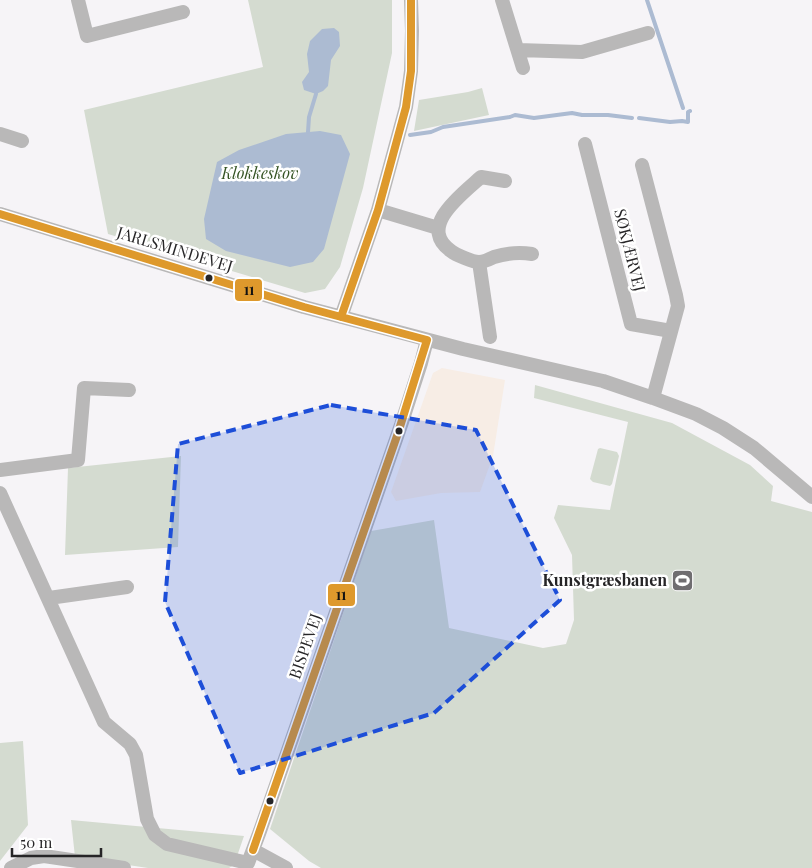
<svg xmlns="http://www.w3.org/2000/svg" width="812" height="868" font-family="'Playfair Display',serif">
<style>
.education{fill:#f7ede5}
.green{fill:#d4dbd0}
.water{fill:#acbbd2}
.lines{fill:none;stroke-linecap:round;stroke-linejoin:round}
.stream{stroke:#acbbd2;stroke-width:4}
.minor{stroke:#b9b8b8;stroke-width:14}
.bus-1-casing{stroke:#fff;stroke-width:11}
.bus-1{stroke:#de992c;stroke-width:8}
.marked{fill:#1d4ed8;fill-opacity:0.2;stroke:#1d4ed8;stroke-width:4;stroke-dasharray:10 6;stroke-linejoin:round}
.bus-dot{fill:#262527;stroke:#fff;stroke-width:2}
.labels{text-anchor:middle;stroke-width:5;stroke-linejoin:round;paint-order:stroke}
.park-label{font-size:16px;font-style:italic;fill:#355424;stroke:#fff}
.street-label{font-size:16px;fill:#262527;stroke:#fff}
.poi-label{font-size:16px;font-weight:bold;fill:#262527;stroke:#fff;text-anchor:end}
.line-badge{stroke:#fff;stroke-width:2}
.pale-badge-label{font-size:14px;text-anchor:middle;font-weight:bold;fill:#111}
</style>
<rect width="100%" height="100%" fill="#f6f4f7"/>
<path class="education" d="M442,368L505,380L493,456L480,492L441,493L396,501L391,492L433,373Z"/>
<path class="green" d="M248,0H392V53L363,188L340,267L325,289L305,293L108,234L84,110L263,67Z
M482,88L489,115L414,131L419,100L468,92Z
M535,385L672,423L750,465L773,486L771,501L812,512V868H321L309,861L270,829L371,531L434,520L449,628L543,648L566,644L574,620L572,555L554,518L558,505L610,510L628,422L534,398Z
M600,448L617,452L619,456L612,484L610,486L593,482L590,479L598,449Z
M181,456L178,547L65,555L68,468Z
M23,741L28,825L0,861V743Z
M71,820L244,836L234,865L229,868H148L75,857Z"/>
<path class="water" d="M334,28L339,32L340,46L331,60L328,86L323,91L316,94L304,90L302,82L309,72L307,54L310,41L322,29Z
M320,131L341,135L350,154L324,249L313,262L290,267L226,251L206,239L204,219L217,162L239,150L286,134Z"/>
<g class="lines">
<path class="stream" d="M647,0L683,108
M639,118L670,122L682,121L688,122V112L690,111
M308,132L309,117L316,94
M410,135L431,132L443,127L510,117L515,115L534,118L572,113L582,115H608L632,118"/>
<path class="minor" d="M78,0L87,36L183,12
M502,0L523,68
M518,50L582,52L648,33
M0,134L22,141
M585,144L631,324L671,331
M642,165L676,295L678,306L653,398
M505,181L481,177C461,195 417,227 451,251C456,255 473,262 479,262C484,262 490,259 494,257C507,253 518,252 532,254
M378,210L438,228
M0,214L304,307L463,349L603,381L653,398L696,414L723,428L754,448L812,497
M479,262L490,337
M341,317L378,210L406,107L411,71L412,31L411,0
M0,470L78,460L84,388L129,390
M0,493L104,722L130,744L136,755L147,819L155,835L167,844L248,863
M49,598L127,587
M253,850L286,868
M11,868L31,858L44,856L124,868
M243,868L248,863L260,831L401,425L421,363L427,340"/>
<defs>
<path id="bus-1" d="M0,214L304,307L427,340
M341,317L378,210L406,107L411,71V0
M253,850L398,433L427,340"/>
</defs>
<use href="#bus-1" class="bus-1-casing"/>
<use href="#bus-1" class="bus-1"/>
</g>
<path class="marked" d="M331,405L476,430L560,600L434,713L240,773L165,602L178,444Z"/>
<defs>
<symbol id="stadium-square" viewBox="-11 -11 22 22"><rect x="-9" y="-9" width="18" height="18" rx="4" fill="#6f6d70" stroke="#fff"/><path d="M0-5a6.5 5 0 1 0 0 10a6.5 5 0 1 0 0-10ZM-3.5-1.8h7v3.6h-7Z" fill="#fff"/></symbol>
</defs>
<g fill-rule="evenodd">
<use href="#stadium-square" x="670" y="568" width="25" height="25"/>
</g>
<g class="bus-dot">
<circle cx="209" cy="278" r="4.5"/>
<circle cx="399" cy="431" r="4.5"/>
<circle cx="270" cy="801" r="4.5"/>
</g>
<g class="labels">
<g class="park-label">
<text x="260" y="179">Klokkeskov</text>
</g>
<g class="street-label">
<text transform="translate(175 249) rotate(17)" y="6">JARLSMINDEVEJ</text>
<text transform="translate(630 250) rotate(76)" y="6">SØKJÆRVEJ</text>
<text transform="translate(305 646) rotate(-71)" y="6">BISPEVEJ</text>
</g>
<g class="poi-label">
<text x="667" y="586">Kunstgræsbanen</text>
</g>
</g>
<g class="line-badge">
<rect x="234" y="278" width="29" height="24" rx="5" fill="#de992c"/>
<rect x="327" y="583" width="29" height="24" rx="5" fill="#de992c"/>
</g>
<g class="pale-badge-label">
<text x="249" y="295">11</text>
<text x="341" y="600">11</text>
</g>
<path d="M12 848v8h89v-8" fill="none" stroke="#262527" stroke-width="2.5"/>
<text x="20" y="848" font-size="15" fill="#262527" stroke="#ffffff" stroke-width="4" paint-order="stroke">50 m</text>
</svg>
